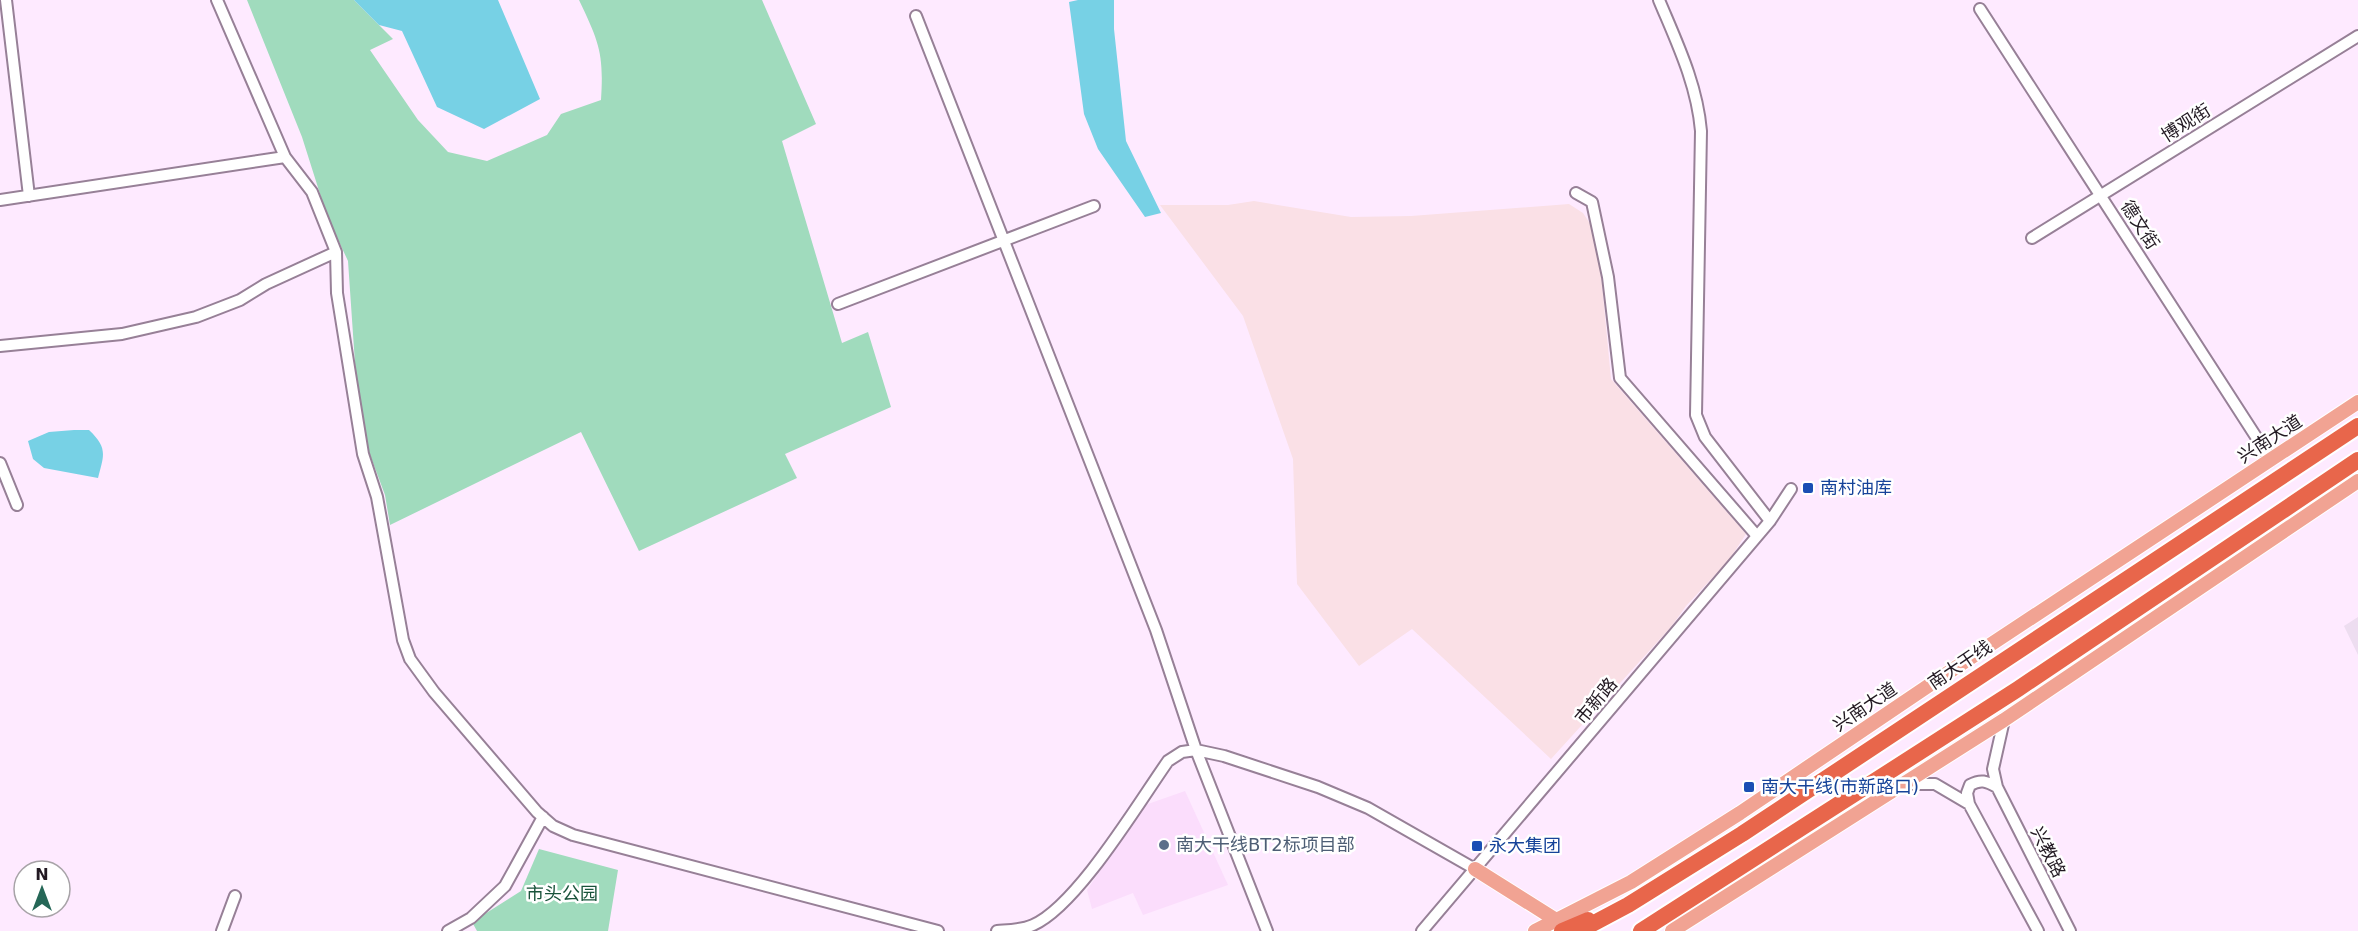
<svg xmlns="http://www.w3.org/2000/svg" width="2358" height="931" font-family="'DejaVu Sans','Noto Sans SC',sans-serif">
<style>
.built{fill:#fbddfc}
.industrial{fill:#fae0e6}
.education{fill:#edddf0}
.green{fill:#a0dbbd}
.water{fill:#77d1e5}
.lines{fill:none;stroke-linecap:round;stroke-linejoin:round}
.minor-casing{stroke:#978097;stroke-width:14}
.major-casing{stroke:#fff;stroke-width:16}
.highway-casing{stroke:#fff;stroke-width:20}
.minor{stroke:#fff;stroke-width:10}
.major{stroke:#f1a393;stroke-width:14}
.highway{stroke:#e8664b;stroke-width:16}
.transit-dot{fill:#1a4fb4;stroke:#fff;stroke-width:2}
.service-dot{fill:#5c6f8a;stroke:#fff;stroke-width:2}
.labels{text-anchor:middle;stroke-width:5;stroke-linejoin:round;paint-order:stroke}
.street-label{font-size:18px;fill:#221922;stroke:#fff}
.transit-label{font-size:18px;fill:#164399;stroke:#fff;text-anchor:start}
.service-label{font-size:18px;fill:#4e5e75;stroke:#fff;text-anchor:start}
.park-label{font-size:18px;fill:#19533b;stroke:#fff}
</style>
<rect width="100%" height="100%" fill="#feeaff"/>
<path class="built" d="M1185,791L1228,885L1143,915L1133,893L1092,909L1087,890L1145,805Z"/>
<path class="industrial" d="M1254,201L1351,217L1411,216L1569,204L1583,213L1591,225L1598,242L1611,379L1746,534L1729,560L1686,606L1671,627L1551,759L1412,629L1359,666L1297,584L1293,459L1243,316L1160,205H1228Z"/>
<path class="education" d="M2358,617V655L2344,626Z"/>
<path class="green" d="M247,0H354L393,39L370,50L418,120L448,152L487,161L547,135L561,114L601,100C604,53 599,42 579,0H762L816,124L782,141L842,343L868,332L891,407L785,454L797,478L639,551L581,432L390,525L385,495L369,452L356,378L348,261L327,216L302,137Z
M539,849L618,870L608,931H477L472,922L521,891Z"/>
<path class="water" d="M354,0H498L540,99L484,129L437,107L402,31L379,25Z
M1078,0H1114V29L1126,141L1161,213L1145,217L1098,149L1084,114L1069,2Z
M74,430H89C108,448 104,455 98,478L44,468L33,459L28,441L49,432Z"/>
<g class="lines">
<defs>
<path id="minor" d="M6,0L29,196
M217,0L285,157L312,192L336,252L337,293L363,454L377,497L403,640L410,659L434,692L537,812L553,826L573,835L938,931
M1659,0C1677,43 1697,84 1701,131L1696,415L1705,437L1770,521
M1980,9L2271,460
M916,16L1156,630L1196,750L1267,931
M1576,193L1592,202L1608,277L1620,378L1757,536
M0,200L285,157
M2032,238L2358,36
M838,304L1094,206
M0,346L122,334L196,317L240,300L266,284L336,252
M0,463L17,505
M2004,720L1993,769L1997,787L2070,931
M1904,784H1935L1969,804
M1997,787C1986,781 1981,779 1970,785L1967,793L1969,804L2038,931
M222,931L235,896
M448,931L471,918L505,886L543,817
M997,931C1009,930 1022,930 1033,925C1077,906 1139,802 1168,761L1182,752L1196,750L1224,756L1318,787L1368,808L1475,869
M1422,931L1770,521L1791,489"/>
<path id="major" d="M1475,869L1556,920
M1535,931L1631,882L1740,813L1931,684L2358,402
M1672,931L2004,720L2358,481"/>
<path id="highway" d="M1562,931L1588,920
M1579,931L1628,905L1742,834L2358,426
M1641,931L2018,689L2358,460"/>
</defs>
<use href="#minor" class="minor-casing"/>
<use href="#major" class="major-casing"/>
<use href="#highway" class="highway-casing"/>
<use href="#minor" class="minor"/>
<use href="#major" class="major"/>
<use href="#highway" class="highway"/>
</g>
<g class="transit-dot">
<rect x="1802" y="482" width="12" height="12" rx="3"/>
<rect x="1743" y="781" width="12" height="12" rx="3"/>
<rect x="1471" y="840" width="12" height="12" rx="3"/>
</g>
<circle class="service-dot" cx="1164" cy="845" r="6"/>
<g class="labels">
<g class="street-label">
<text transform="translate(2186 123) rotate(-32)" y="6">博观街</text>
<text transform="translate(2140 225) rotate(57)" y="6">德文街</text>
<text transform="translate(2270 439) rotate(-33)" y="6">兴南大道</text>
<text transform="translate(1960 665) rotate(-34)" y="6">南大干线</text>
<text transform="translate(1596 701) rotate(-50)" y="6">市新路</text>
<text transform="translate(1865 707) rotate(-34)" y="6">兴南大道</text>
<text transform="translate(2048 852) rotate(63)" y="6">兴教路</text>
</g>
<g class="transit-label">
<text x="1820" y="494">南村油库</text>
<text x="1761" y="793">南大干线(市新路口)</text>
<text x="1489" y="852">永大集团</text>
</g>
<g class="service-label">
<text x="1176" y="851">南大干线BT2标项目部</text>
</g>
<g class="park-label">
<text x="562" y="900">市头公园</text>
</g>
</g>
<g transform="translate(42 889)"><circle r="28" fill="#ffffff" stroke="#a7a3a7" stroke-width="1.5"/>
<path d="M0-4.5L10 22L0 15L-10 22Z" fill="#256757"/>
<text y="-9" font-size="16" font-weight="bold" text-anchor="middle" fill="#221922">N</text>
</g>
</svg>
